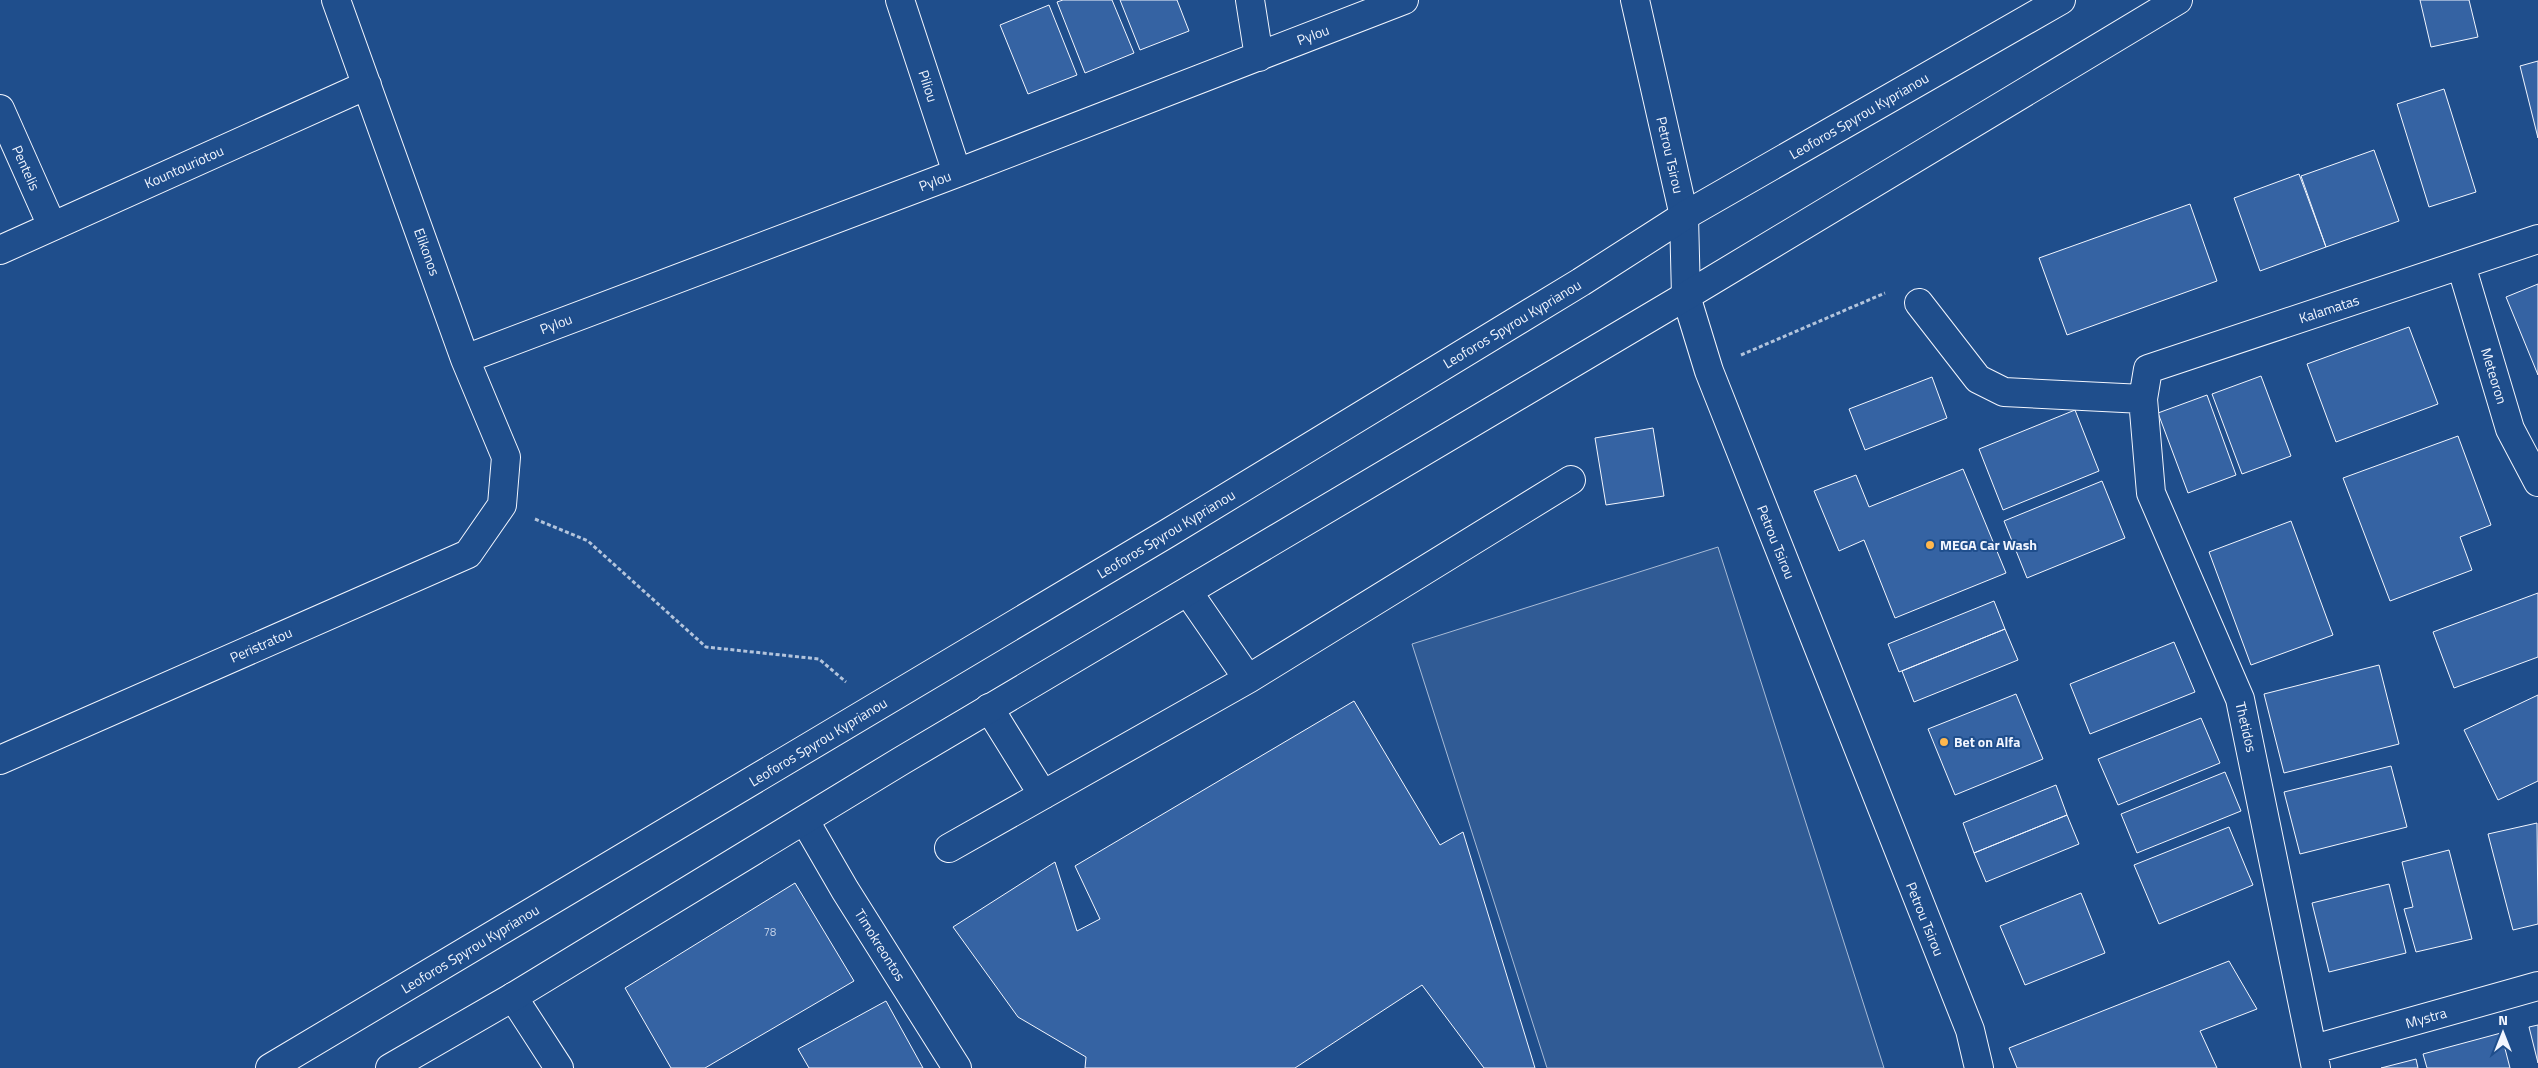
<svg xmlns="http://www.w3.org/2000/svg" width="2538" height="1068" font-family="'Titillium Web',sans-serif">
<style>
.built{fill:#305b95;stroke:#a8bbd7}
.building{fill:#3563a3;stroke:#f2f6ff}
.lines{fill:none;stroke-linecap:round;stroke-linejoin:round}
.minor-casing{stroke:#f2f6ff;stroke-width:30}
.major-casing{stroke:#f2f6ff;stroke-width:30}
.path{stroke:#b3c4dc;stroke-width:3;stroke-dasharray:4 2.5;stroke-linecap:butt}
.minor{stroke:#1f4e8c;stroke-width:28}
.major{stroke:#1f4e8c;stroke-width:28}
.poi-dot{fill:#ffb74d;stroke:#1f4e8c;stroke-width:2}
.labels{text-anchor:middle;stroke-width:4;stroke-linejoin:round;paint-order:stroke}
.number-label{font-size:11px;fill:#c3d1e8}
.street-label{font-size:14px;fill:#f2f6ff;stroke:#1f4e8c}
.poi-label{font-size:14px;font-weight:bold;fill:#f2f6ff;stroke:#1f4e8c;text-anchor:start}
</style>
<rect width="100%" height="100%" fill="#1f4e8c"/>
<path class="built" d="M1718,547L1884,1068H1547L1412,644Z"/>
<path class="building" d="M1063,0H1112L1134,53L1085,73L1057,2Z
M1120,0H1177L1189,31L1140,50Z
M2420,0H2469L2478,37L2431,47Z
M1049,5L1077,75L1028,94L1000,25Z
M2538,61V138L2520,66Z
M2444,89L2476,192L2429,207L2397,104Z
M2374,150L2399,221L2326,247L2301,176Z
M2299,174L2326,247L2260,271L2234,198Z
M2190,204L2217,281L2067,335L2039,258Z
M2538,284V375L2506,297Z
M2409,327L2438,404L2336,442L2307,364Z
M2261,376L2291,456L2242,474L2212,394Z
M1932,377L1947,418L1865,450L1849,409Z
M2207,395L2236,475L2188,493L2158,413Z
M2075,410L2099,471L2003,510L1979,449Z
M1653,428L1664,496L1606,505L1595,438Z
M2458,436L2491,525L2460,537L2472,570L2390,601L2343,478Z
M1963,469L2006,573L1895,618L1864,540L1839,551L1814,491L1856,475L1869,507Z
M2102,481L2125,538L2027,578L2004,521Z
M2291,521L2333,635L2251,665L2209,552Z
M2538,593V657L2454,688L2433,632Z
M1994,601L2005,629L1899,672L1888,644Z
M2005,629L2018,660L1914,702L1902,671Z
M2174,642L2195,692L2090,734L2070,684Z
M2379,665L2399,744L2284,773L2264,694Z
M2016,694L2043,759L1955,795L1928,729Z
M2538,695V781L2498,800L2464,730Z
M1354,701L1440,845L1463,832L1535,1068H1484L1422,985L1295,1068H1085L1086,1057L1018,1017L953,927L1055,862L1077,931L1100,919L1075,866Z
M2201,718L2220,763L2118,805L2098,759Z
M2391,766L2407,827L2300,854L2284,792Z
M2225,772L2241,811L2137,853L2121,814Z
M2056,785L2067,815L1974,853L1963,823Z
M2067,815L2079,844L1986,882L1974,853Z
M2537,823L2538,924L2513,930L2488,834Z
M2229,827L2253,885L2159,924L2134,865Z
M2449,850L2472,939L2416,952L2404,909L2413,907L2402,862Z
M795,883L854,981L705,1068H671L625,988Z
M2389,884L2406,953L2329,972L2312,903Z
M2081,893L2105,953L2025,985L2000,926Z
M2229,961L2257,1009L2200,1031L2217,1068H2017L2009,1048Z
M886,1001L923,1068H809L798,1049Z
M2538,1025V1063L2529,1027Z
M2501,1033L2510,1068H2427L2423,1054Z
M2416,1059L2418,1068H2381Z"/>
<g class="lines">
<defs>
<path id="minor" d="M900,0L957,173
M1250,0L1259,57
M1635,0L1684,216L1686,296L1709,371L1970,1030L1979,1068
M0,109L52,226
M0,250L367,85
M2461,265L2510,429L2538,482
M1919,303L1978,379L2004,392L2143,399
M465,359L957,173L1404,0
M1188,592L1248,679
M989,708L1043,795
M0,760L468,554L502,505L506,457L465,359L336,0
M805,821L845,890L957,1068
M949,848L1248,679L1571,480
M513,997L559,1068
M2314,1049L2538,986
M2316,1068L2240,699L2151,493L2143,399L2148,369L2538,239"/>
<path id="major" d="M270,1068L1168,533L1581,282L1684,216L2061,0
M390,1068L513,997L901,761L1686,296L2178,0"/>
</defs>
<use href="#minor" class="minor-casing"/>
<use href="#major" class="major-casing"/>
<path class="path" d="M1741,355L1885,293
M535,519L588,541L706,647L819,659L846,682"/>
<use href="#minor" class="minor"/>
<use href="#major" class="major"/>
</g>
<g class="poi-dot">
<circle cx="1930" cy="545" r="5"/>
<circle cx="1944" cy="742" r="5"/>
</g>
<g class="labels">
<g class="number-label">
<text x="770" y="936">78</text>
</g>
<g class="street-label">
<text transform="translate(1313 35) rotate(-21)" y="5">Pylou</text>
<text transform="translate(928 86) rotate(72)" y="5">Piliou</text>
<text transform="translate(1859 116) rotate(-30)" y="5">Leoforos Spyrou Kyprianou</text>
<text transform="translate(1670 155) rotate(77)" y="5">Petrou Tsirou</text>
<text transform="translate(184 167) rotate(-24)" y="5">Kountouriotou</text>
<text transform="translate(26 168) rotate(66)" y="5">Pentelis</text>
<text transform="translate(935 181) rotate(-21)" y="5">Pylou</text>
<text transform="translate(427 252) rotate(70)" y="5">Elikonos</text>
<text transform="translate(2329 309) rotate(-18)" y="5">Kalamatas</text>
<text transform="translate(556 324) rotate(-21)" y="5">Pylou</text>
<text transform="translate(1512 324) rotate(-31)" y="5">Leoforos Spyrou Kyprianou</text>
<text transform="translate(2494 376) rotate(73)" y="5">Meteoron</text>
<text transform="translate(1166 534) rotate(-31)" y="5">Leoforos Spyrou Kyprianou</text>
<text transform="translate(1776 542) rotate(68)" y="5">Petrou Tsirou</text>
<text transform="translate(261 645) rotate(-24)" y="5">Peristratou</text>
<text transform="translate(2246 727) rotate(77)" y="5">Thetidos</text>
<text transform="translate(818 742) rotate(-31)" y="5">Leoforos Spyrou Kyprianou</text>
<text transform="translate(1925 919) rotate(68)" y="5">Petrou Tsirou</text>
<text transform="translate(880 945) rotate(58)" y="5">Timokreontos</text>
<text transform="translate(470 949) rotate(-31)" y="5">Leoforos Spyrou Kyprianou</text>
<text transform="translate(2426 1018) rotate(-16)" y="5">Mystra</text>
</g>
<g class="poi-label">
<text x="1940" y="550">MEGA Car Wash</text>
<text x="1954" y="747">Bet on Alfa</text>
</g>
</g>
<g transform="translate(2503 1033)" stroke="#1f4e8c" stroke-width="4" paint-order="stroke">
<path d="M0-4L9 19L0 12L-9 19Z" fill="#f2f6ff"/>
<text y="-8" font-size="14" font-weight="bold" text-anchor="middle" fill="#f2f6ff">N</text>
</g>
</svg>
